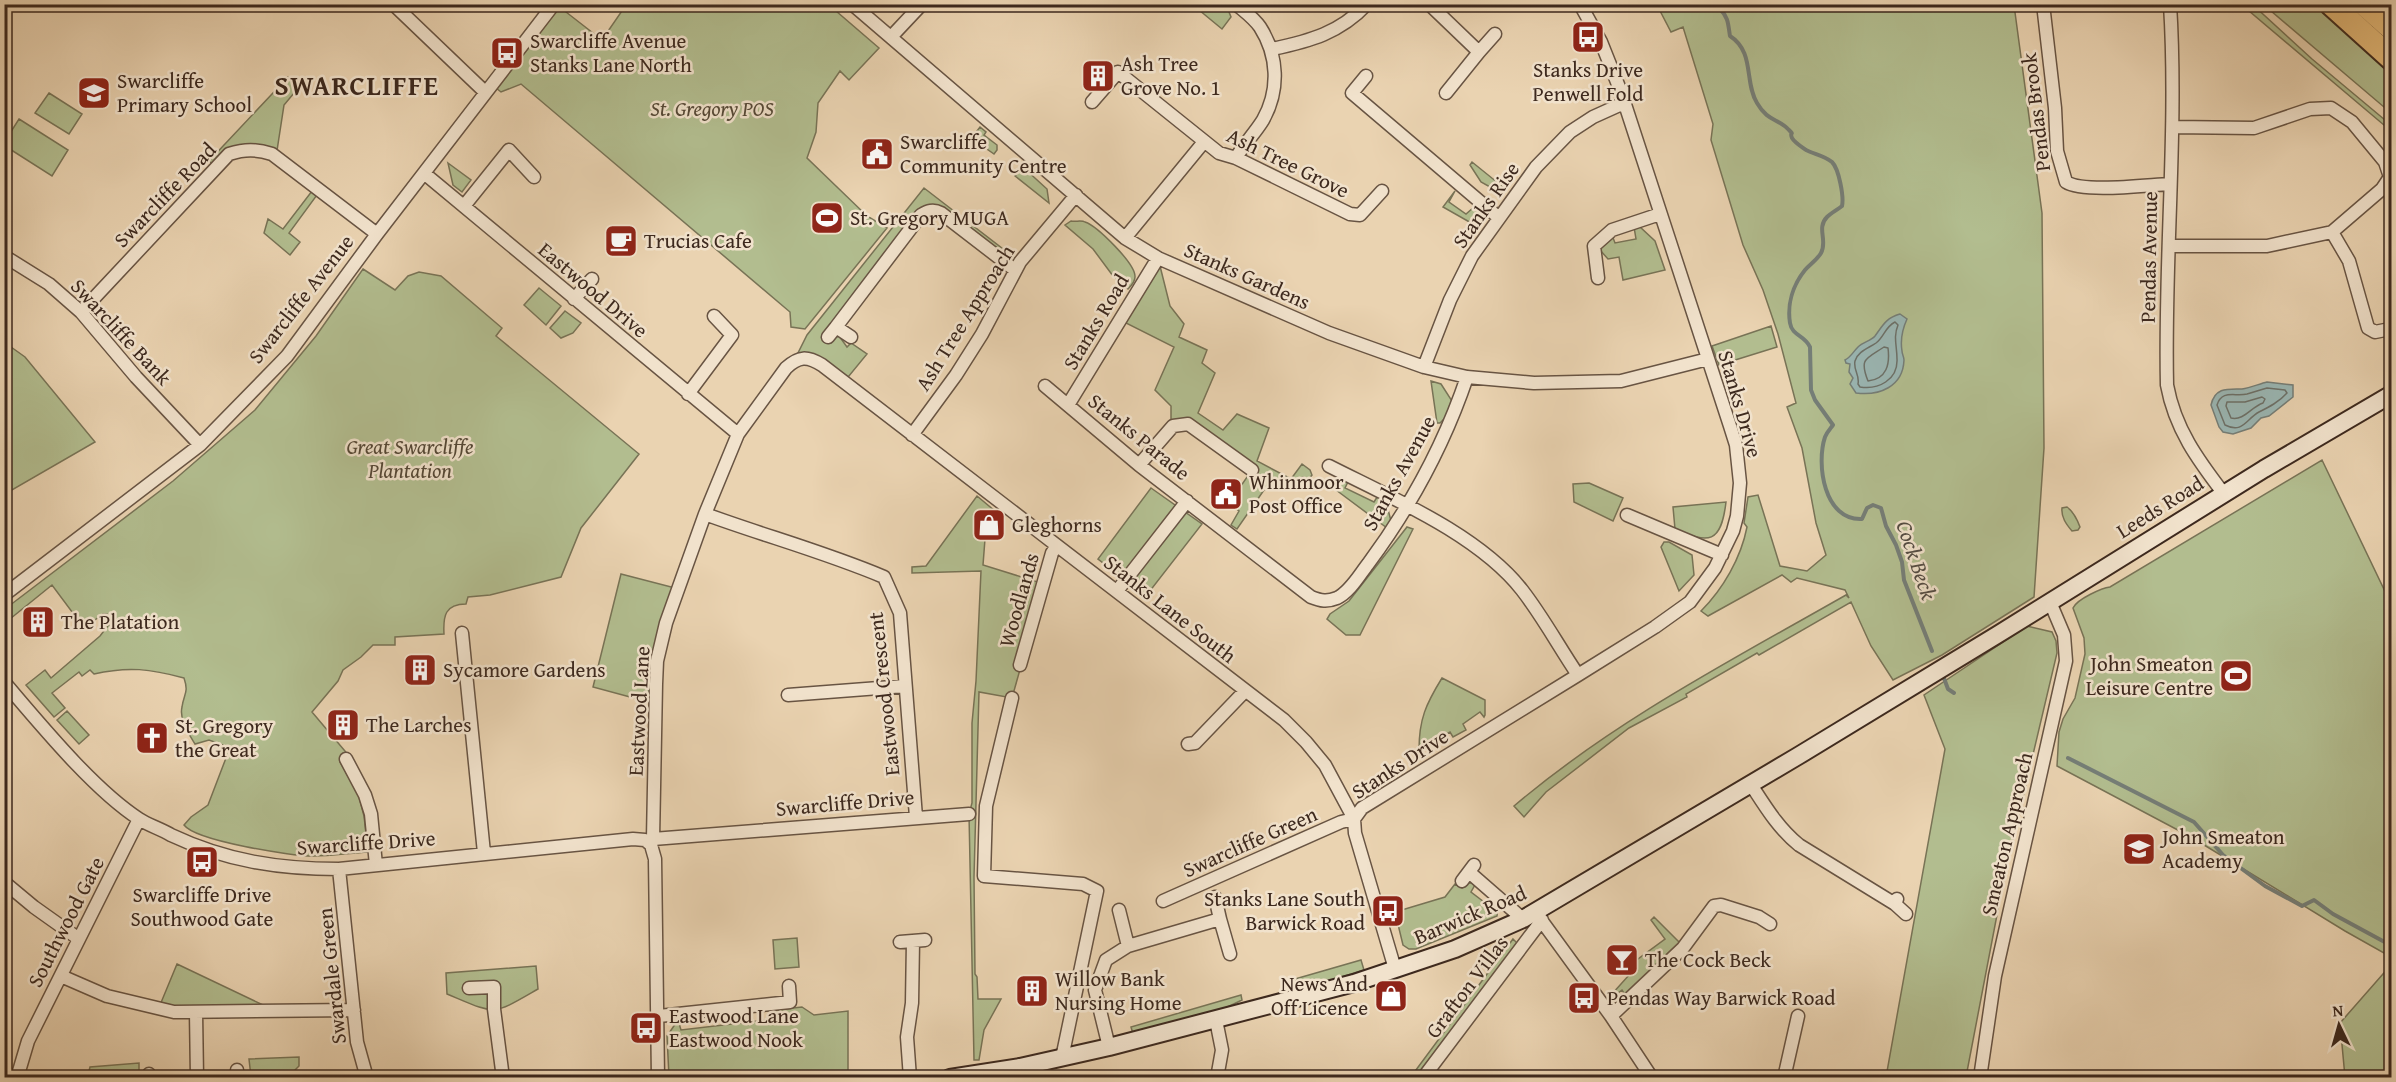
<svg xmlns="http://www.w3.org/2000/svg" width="2396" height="1082" font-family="'Gentium Book Plus',serif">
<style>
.green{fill:#b2bd8f;stroke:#787356;stroke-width:1.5}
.water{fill:#9ab6b3;stroke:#757e77;stroke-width:1.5}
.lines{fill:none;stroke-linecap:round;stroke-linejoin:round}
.shore{stroke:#6c7068;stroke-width:1.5}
.stream{stroke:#757e77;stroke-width:4}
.street-casing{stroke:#685443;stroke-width:15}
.secondary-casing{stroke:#3d291e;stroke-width:20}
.highway-casing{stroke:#3d291e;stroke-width:26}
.street{stroke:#f1e2cc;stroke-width:12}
.secondary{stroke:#f1e2cc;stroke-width:16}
.highway{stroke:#e5ba78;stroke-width:22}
.labels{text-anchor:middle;stroke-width:5;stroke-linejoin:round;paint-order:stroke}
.poi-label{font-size:21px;fill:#3d291e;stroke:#f1e2cc;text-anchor:start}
.park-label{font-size:21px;font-style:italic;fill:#544735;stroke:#f1e2cc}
.street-label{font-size:21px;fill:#3d291e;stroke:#f1e2cc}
.water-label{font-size:22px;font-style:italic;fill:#544c43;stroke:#f1e2cc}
.district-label{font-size:27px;font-weight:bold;letter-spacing:1.5px;fill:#3d291e;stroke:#f1e2cc}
</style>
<rect width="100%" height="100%" fill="#ead3b1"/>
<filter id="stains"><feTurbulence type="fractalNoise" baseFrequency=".00333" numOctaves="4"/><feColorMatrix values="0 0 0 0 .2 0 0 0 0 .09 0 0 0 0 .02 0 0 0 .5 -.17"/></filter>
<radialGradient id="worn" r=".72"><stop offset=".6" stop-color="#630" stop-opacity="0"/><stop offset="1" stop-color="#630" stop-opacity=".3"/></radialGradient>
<path class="green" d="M557,5L602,40L626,5H829L879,48L849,80L840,71L818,103L816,132L807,158L867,216L887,228L805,329L791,327L790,312L521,84L501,92L491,84Z
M1193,5H1227L1233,9L1229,12L1231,17L1222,29Z
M1657,5H2014L2042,213L2044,448L2034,597L1942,655L1893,680L1871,646L1851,602L1759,655L1757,653L1686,694L1687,697L1629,728L1546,792L1524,817L1514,806C1614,721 1732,660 1846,595L1849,598L1845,590L1797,578L1791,582L1782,575L1708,616L1701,611C1723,589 1741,558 1747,527L1744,523L1748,497L1758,495L1780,566L1807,571L1826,555L1816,523L1802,448L1787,407L1796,403L1778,334L1763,290L1743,245L1711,140L1713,124L1683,27L1671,32Z
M2242,5H2253L2312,59L2391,125V131Z
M2264,5H2316L2391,72V113Z
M288,77L299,87L284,105L276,157L244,150L216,167L209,161Z
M49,93L82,114L69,134L35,113Z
M19,119L68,150L52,176L5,146V141Z
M980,127L986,132L984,135L997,145V150L994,154L974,140L972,142L970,140Z
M1472,162L1503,187L1499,192L1481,182L1470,165Z
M448,163L471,180L462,192L453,185Z
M1021,169H1025L1047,189L1049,203L1015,176Z
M924,188L1020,262L1015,270L928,211L834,329L847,347L851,343L867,354L844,382L822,365L794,361L807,335Z
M312,191L317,195L289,233L300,242L290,255L264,233L268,219L283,229Z
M1455,191L1449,202L1466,214L1474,207L1482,218L1480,228L1443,207Z
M1071,221C1075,222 1082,220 1085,222C1097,226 1136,264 1135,277C1135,281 1131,286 1128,289L1113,276L1093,249L1065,225Z
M1634,227H1640L1655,241L1665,270L1623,280L1619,257L1608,259L1600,250L1601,245L1612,235L1615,243L1636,239Z
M1158,258L1170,306L1184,324L1179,337L1207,350L1202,363L1215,373L1198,413L1223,430L1237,414L1269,428L1257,461L1291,479L1302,464L1310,470L1312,475L1308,480L1303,477L1293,489L1264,490L1237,529L1231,525L1239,511L1229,503L1252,470L1171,420V406L1155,390L1174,347L1120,320Z
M363,269L395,290L408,276L419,272L441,276L502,328L496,336L639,454L581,528L561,577L490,595L468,597L466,604C445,604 443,616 444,634L395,637V645H373L361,657L343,670L338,681L312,712L350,757L340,762L358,793L364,816L368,852C350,853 331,856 313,856C291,856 196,841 184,825L191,817L208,805L226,758L223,745L209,740L195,744C189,734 179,720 182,707C184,693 189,693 184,678C151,669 128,666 94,674L90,670L82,676L79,672L52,693L65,708L54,717L26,685L45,670L51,678L100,636L111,622L107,614H103L84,628L52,585L5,623V609L173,481L255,410L316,336Z
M539,288L561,306L546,325L524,305Z
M565,311L581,323L573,333L561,338L550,328Z
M1771,326L1777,347L1719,365L1712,346Z
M4,342L25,357L95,442L5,494Z
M1431,381L1441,384L1452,401L1446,417L1440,423H1437Z
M2322,460L2391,604V957L2345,931L2191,837L2057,766L2059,732L2063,719L2075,698L2085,654L2084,638L2073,608C2077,599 2102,588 2110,587Z
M1340,478H1350L1345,488L1374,502L1379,494L1385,498L1391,521L1387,528L1332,487Z
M1589,483L1623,498L1613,521L1574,502L1573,484Z
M1151,488L1202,524L1146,596L1098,559Z
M977,496L995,511L994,528L985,539L983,565L1044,584L1012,698L979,692L974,877L975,974L977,977L978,999H1001L984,1030L979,1060H974L969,814L972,803V723L976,681L981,571L912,573V567L926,566Z
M1726,502C1721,544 1709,544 1675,529L1673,507Z
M2067,507C2074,512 2077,519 2080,527L2078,530L2072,531C2066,524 2061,517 2062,508Z
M1407,527L1413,529L1360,635H1346L1327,619L1330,614L1349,601Z
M1664,542H1669L1692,555L1694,575L1679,591L1661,547Z
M621,574L679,589L666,623L656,704L593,687Z
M2027,626L2052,632L2056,641L2057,653L2005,873L1966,1077H1886L1945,749L1924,695Z
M1442,678L1485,700V715L1484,717L1480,712L1463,724L1466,730L1453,737L1450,732L1419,750C1419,719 1426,704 1442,678Z
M67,711L89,735L79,744L57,720Z
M1468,883H1476L1471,892L1488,905L1493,898L1498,904L1497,916L1416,949H1409L1403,945L1395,912L1445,897L1455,884L1462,888Z
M1654,917L1682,945L1620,1002L1618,1000L1624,993L1622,990L1614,996L1612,994L1630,974L1628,971L1636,965L1634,962L1665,939L1651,920Z
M797,938L799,967L775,969L773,940Z
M1513,939L1517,943L1416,1077L1410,1078Z
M1361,960L1364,970L1300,990L1295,979Z
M177,964L263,1005L185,1008L160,1005Z
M536,966L538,989C491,1016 497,1015 447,994L446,973Z
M2390,966L2391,1077H2345L2340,1023Z
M1241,995L1242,1000L1213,1014L1133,1034L1131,1027Z
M802,1007L814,1015L848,1011V1075L819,1078L669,1077L667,1036L678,1020L681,1030L775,1019V1010Z
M299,1057V1066L288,1077H251L249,1059Z
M139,1063V1074L130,1075V1077H96L89,1071L90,1067Z"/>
<path class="water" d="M1900,314L1907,319C1902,330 1900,339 1902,351C1902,354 1904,357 1904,360C1903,387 1879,396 1856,393L1850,384L1853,378L1849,372L1850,364L1846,363L1845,360C1851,357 1853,352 1858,347C1863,342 1871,341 1875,336C1883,325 1886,318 1900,314Z
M2267,382L2293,385V397L2269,416L2261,418L2251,428L2233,434L2223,432L2219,427L2211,405C2215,387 2228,389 2242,389C2250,388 2259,384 2267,382Z"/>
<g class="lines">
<path class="shore" d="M1895,322L1898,325C1893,337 1897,346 1897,359C1898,380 1878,390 1860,387L1858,384C1860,375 1853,370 1855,361C1858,351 1869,348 1876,343C1884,337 1885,327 1895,322Z
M1884,347L1888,348C1890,364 1887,379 1868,381C1859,358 1866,359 1884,347Z
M2267,388L2285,390L2287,393C2279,402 2269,407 2259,412C2246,419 2243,434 2225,425L2217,405C2222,389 2235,397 2247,394C2254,392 2260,390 2267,388Z
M2262,397L2265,399L2263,403C2251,407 2244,421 2231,418L2226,406L2227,402H2245Z"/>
<path class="stream" d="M1690,4L1696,9H1720C1729,18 1728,25 1730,36C1755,52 1744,82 1757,103C1768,122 1778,118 1789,130C1795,136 1789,131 1792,138C1795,143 1802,147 1806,150C1814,154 1825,156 1832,162C1839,169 1844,197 1842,206C1837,210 1831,213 1827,217C1816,228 1828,241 1821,253C1817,260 1810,264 1805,270C1793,285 1787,304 1790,323C1792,336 1805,335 1810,347L1811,390L1815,400L1833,425C1830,429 1827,432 1825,437C1816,464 1824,521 1862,519L1867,508L1873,505L1881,508L1886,526L1896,545L1902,562L1904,580L1932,651
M1942,673L1948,689L1954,693
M2068,758L2194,822L2223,855L2265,886L2302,906L2314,900L2333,914L2392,946"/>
<defs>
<path id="street" d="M393,4L485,92
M852,4L1125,238L1158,258L1329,333L1424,367L1467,377L1534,383L1621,381L1708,359
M1236,4C1244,11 1254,18 1260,27C1278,55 1280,90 1263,120C1255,133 1244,144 1236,158
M1429,4L1479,52L1446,93
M2043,4L2055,108L2057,151L2066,182C2083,193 2147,185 2169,184
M2170,4C2178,131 2164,258 2167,385C2175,429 2198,460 2224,494
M891,37L922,4
M1272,49C1310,41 1340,33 1367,4
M1479,52L1495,34
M1366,76L1352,93L1498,217
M1092,102L1118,72L1219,153L1236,158L1350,214L1360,215L1382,191
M425,174L738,434
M464,206L509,150L534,177
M2332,232L2349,261L2368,328L2375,332L2385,330
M1125,238L1203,143
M2169,246H2267L2332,232L2382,189L2390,177L2385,162L2352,122L2331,108L2310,109L2254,128L2173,127
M4,256L49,284L81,312L136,377L200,445
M1598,278L1594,246L1612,230L1660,214
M574,299L592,279
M81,312L229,154C245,149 256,149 272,154L377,234
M836,327L921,215C928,211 933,209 941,213L1015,270
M828,337L836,327L851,337
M1424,367L1450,300L1472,256L1536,167L1570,132L1593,117L1624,103
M1045,386L1139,465L1311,597C1321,601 1327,602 1337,598C1350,592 1360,574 1368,564C1411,506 1444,445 1467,377
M688,394L732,335L714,316
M1068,405L1158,258
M912,435L956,375L982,334L1020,262L1076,195
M1139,465L1173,426L1188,424L1252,470
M1329,466C1392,498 1479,535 1522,590C1543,617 1559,647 1578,675
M705,514C765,536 825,552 884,577L900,613L916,817
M1627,515L1722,555
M1117,591L1187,501
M4,595L200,445L287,356L377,234L554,4
M462,633L484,853
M1020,665L1052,553L1056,547
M4,682C40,724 93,789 139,819C148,825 161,829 171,835C226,861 279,869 339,869L633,839L645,840L651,845
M788,695L905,686
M1012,698L986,806L984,876L1083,884L1097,891L1062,1058
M1188,744L1195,743L1244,692
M346,759L365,795L371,814L376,865
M1750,783C1765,806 1778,828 1799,845L1895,904
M1354,819L1362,808L1578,675L1655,627L1690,602L1715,568L1733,531L1737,516L1740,483L1736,445L1730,426L1621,92L1601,42L1580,4
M653,839L969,814
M339,869L357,1042L367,1078
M1469,872L1523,919
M1462,881L1474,865
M4,882L34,907L79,939
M1215,897L1220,919
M1897,899L1895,904L1906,914
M1163,901L1341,822L1354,819
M1119,910L1128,946
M1536,913L1611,1016L1652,1078
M900,942L925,940
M61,976L107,996L174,1012L354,1010
M469,988L494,987V1009L503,1078
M196,1012L197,1078
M659,1016L790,1002L789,986
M1611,1016L1683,948L1714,906L1721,905L1759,917L1770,924
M1216,1020L1222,1050L1217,1078
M1109,1047L1095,990L1106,960L1128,946L1220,919L1230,954
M237,1070V1078
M149,1074V1078
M17,1078L28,1041L139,819
M658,1078L655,859L651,845L653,839L656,684L657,661L666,623L705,514L738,434L786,368C799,356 807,356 822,365L1284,720L1306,742L1325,765L1354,819L1355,833L1395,969
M910,1078L907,1037L912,1003L913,941
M1423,1078L1542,920
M1784,1078L1798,1016
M1980,1078L1995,976L2066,661L2064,635L2050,602"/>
<path id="secondary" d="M950,1078L1020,1067L1109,1047L1354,983L1455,949L1523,919L1798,756L1997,635L2264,469L2392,394"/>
<path id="highway" d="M2331,4L2392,59
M2364,4L2392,29"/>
</defs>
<use href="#street" class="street-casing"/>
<use href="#secondary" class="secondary-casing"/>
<use href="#highway" class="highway-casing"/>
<use href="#street" class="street"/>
<use href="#secondary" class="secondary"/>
<use href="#highway" class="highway"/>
</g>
<defs>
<symbol id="bus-square" viewBox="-11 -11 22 22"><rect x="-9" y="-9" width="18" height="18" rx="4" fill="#8f2418" stroke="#f1e2cc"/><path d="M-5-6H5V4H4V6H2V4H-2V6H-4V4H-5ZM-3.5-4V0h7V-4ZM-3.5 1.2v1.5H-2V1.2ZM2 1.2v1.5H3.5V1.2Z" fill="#fff"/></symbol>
<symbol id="building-square" viewBox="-11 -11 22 22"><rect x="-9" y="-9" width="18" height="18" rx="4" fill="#8f2418" stroke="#f1e2cc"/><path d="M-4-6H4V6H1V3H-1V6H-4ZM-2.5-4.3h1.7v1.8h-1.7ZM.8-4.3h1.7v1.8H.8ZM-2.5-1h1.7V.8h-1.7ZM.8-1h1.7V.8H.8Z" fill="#fff"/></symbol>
<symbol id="school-square" viewBox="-11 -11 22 22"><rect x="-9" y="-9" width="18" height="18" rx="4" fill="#8f2418" stroke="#f1e2cc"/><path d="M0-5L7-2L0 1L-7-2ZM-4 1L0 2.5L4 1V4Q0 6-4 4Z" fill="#fff"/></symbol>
<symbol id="civic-square" viewBox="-11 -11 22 22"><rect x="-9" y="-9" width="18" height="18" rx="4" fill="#8f2418" stroke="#f1e2cc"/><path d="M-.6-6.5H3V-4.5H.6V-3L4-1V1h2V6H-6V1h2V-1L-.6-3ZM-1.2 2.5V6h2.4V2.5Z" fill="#fff"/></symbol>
<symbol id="stadium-square" viewBox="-11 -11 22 22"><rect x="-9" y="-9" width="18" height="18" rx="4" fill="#8f2418" stroke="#f1e2cc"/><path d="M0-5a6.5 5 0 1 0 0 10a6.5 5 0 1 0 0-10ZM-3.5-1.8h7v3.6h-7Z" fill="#fff"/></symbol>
<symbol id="cafe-square" viewBox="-11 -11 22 22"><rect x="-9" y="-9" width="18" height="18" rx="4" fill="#8f2418" stroke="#f1e2cc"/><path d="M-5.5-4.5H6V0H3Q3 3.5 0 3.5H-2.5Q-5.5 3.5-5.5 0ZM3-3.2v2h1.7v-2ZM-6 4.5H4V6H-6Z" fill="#fff"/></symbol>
<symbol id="shop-square" viewBox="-11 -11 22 22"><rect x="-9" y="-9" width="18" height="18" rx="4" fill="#8f2418" stroke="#f1e2cc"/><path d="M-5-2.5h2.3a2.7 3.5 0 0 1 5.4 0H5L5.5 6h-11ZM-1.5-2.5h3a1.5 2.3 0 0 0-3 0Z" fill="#fff"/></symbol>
<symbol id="church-square" viewBox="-11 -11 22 22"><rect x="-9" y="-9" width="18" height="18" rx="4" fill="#8f2418" stroke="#f1e2cc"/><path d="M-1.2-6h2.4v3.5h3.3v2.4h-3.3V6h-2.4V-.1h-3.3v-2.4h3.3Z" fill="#fff"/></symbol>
<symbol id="bar-square" viewBox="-11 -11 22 22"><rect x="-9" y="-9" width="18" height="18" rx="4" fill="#8f2418" stroke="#f1e2cc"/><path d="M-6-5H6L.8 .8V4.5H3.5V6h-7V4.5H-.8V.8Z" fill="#fff"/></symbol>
</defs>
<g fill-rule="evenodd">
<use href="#bus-square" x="1569" y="18" width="38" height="38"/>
<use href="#bus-square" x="488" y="34" width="38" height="38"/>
<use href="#building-square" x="1079" y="57" width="38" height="38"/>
<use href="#school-square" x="75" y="74" width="38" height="38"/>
<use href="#civic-square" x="858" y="135" width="38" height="38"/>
<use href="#stadium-square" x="808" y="199" width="38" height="38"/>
<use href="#cafe-square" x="602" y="222" width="38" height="38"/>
<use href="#civic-square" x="1207" y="475" width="38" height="38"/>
<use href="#shop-square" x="970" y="506" width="38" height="38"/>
<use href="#building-square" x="19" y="603" width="38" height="38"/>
<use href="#building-square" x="401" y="651" width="38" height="38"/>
<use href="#stadium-square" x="2217" y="657" width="38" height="38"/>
<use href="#building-square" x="324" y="706" width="38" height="38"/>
<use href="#church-square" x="133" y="719" width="38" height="38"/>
<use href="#school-square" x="2120" y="830" width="38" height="38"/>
<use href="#bus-square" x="183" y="843" width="38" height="38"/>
<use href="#bus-square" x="1369" y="892" width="38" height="38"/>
<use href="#bar-square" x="1603" y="941" width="38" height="38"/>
<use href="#building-square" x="1013" y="972" width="38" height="38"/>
<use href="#shop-square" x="1372" y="977" width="38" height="38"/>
<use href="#bus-square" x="1565" y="979" width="38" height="38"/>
<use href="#bus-square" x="627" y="1009" width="38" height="38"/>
</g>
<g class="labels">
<g class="poi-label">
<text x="530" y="48">Swarcliffe Avenue<tspan x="530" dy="24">Stanks Lane North</tspan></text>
<text x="1121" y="71">Ash Tree<tspan x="1121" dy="24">Grove No. 1</tspan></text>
<text x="1588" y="77" text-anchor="middle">Stanks Drive<tspan x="1588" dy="24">Penwell Fold</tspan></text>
<text x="117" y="88">Swarcliffe<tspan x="117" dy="24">Primary School</tspan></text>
<text x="900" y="149">Swarcliffe<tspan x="900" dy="24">Community Centre</tspan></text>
<text x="850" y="225">St. Gregory MUGA</text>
<text x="644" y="248">Trucias Cafe</text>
<text x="1249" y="489">Whinmoor<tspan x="1249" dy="24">Post Office</tspan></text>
<text x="1012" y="532">Gleghorns</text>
<text x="61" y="629">The Platation</text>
<text x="2213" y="671" text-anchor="end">John Smeaton<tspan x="2213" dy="24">Leisure Centre</tspan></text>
<text x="443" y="677">Sycamore Gardens</text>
<text x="366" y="732">The Larches</text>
<text x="175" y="733">St. Gregory<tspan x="175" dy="24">the Great</tspan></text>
<text x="2162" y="844">John Smeaton<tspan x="2162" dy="24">Academy</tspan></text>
<text x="202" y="902" text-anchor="middle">Swarcliffe Drive<tspan x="202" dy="24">Southwood Gate</tspan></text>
<text x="1365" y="906" text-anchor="end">Stanks Lane South<tspan x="1365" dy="24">Barwick Road</tspan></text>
<text x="1645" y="967">The Cock Beck</text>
<text x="1055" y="986">Willow Bank<tspan x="1055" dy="24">Nursing Home</tspan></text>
<text x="1368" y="991" text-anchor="end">News And<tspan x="1368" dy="24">Off Licence</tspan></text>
<text x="1607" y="1005">Pendas Way Barwick Road</text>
<text x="669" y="1023">Eastwood Lane<tspan x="669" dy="24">Eastwood Nook</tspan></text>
</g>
<g class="park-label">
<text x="712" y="116">St. Gregory POS</text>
<text x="410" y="454">Great Swarcliffe<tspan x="410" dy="24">Plantation</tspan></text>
</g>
<g class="street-label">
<text transform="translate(2036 112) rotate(-97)" y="7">Pendas Brook</text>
<text transform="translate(1288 163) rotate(26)" y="7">Ash Tree Grove</text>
<text transform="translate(165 195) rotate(-46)" y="7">Swarcliffe Road</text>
<text transform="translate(1486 205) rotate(-55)" y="7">Stanks Rise</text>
<text transform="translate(2149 257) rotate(-89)" y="7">Pendas Avenue</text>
<text transform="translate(1247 276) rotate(24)" y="7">Stanks Gardens</text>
<text transform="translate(593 290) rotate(40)" y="7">Eastwood Drive</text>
<text transform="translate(301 299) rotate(-52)" y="7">Swarcliffe Avenue</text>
<text transform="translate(965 318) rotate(-58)" y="7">Ash Tree Approach</text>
<text transform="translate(1096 322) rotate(-59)" y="7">Stanks Road</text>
<text transform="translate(121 332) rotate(47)" y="7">Swarcliffe Bank</text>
<text transform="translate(1740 404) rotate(74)" y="7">Stanks Drive</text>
<text transform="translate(1139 437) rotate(39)" y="7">Stanks Parade</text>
<text transform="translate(1399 473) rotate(-61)" y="7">Stanks Avenue</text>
<text transform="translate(2160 507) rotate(-32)" y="7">Leeds Road</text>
<text transform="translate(1019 600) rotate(-74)" y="7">Woodlands</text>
<text transform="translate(1170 609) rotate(38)" y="7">Stanks Lane South</text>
<text transform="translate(884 694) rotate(-96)" y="7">Eastwood Crescent</text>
<text transform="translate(639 711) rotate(-87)" y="7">Eastwood Lane</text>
<text transform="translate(1400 764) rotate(-33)" y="7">Stanks Drive</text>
<text transform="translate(845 803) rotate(-5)" y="7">Swarcliffe Drive</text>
<text transform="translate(2007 834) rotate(-77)" y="7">Smeaton Approach</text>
<text transform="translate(1250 842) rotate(-24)" y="7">Swarcliffe Green</text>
<text transform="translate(366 843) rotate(-4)" y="7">Swarcliffe Drive</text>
<text transform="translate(1470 915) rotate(-23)" y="7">Barwick Road</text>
<text transform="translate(66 922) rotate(-63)" y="7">Southwood Gate</text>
<text transform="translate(332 976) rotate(-96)" y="7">Swardale Green</text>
<text transform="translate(1467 987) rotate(-53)" y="7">Grafton Villas</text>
</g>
<g class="water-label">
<text transform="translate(1917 560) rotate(71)" y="8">Cock Beck</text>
</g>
<g class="district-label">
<text x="357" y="95">SWARCLIFFE</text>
</g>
</g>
<rect width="2396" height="1082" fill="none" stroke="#ead3b1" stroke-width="24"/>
<rect x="6" y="6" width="2384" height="1070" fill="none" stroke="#3d291e" stroke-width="3"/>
<rect x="12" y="12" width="2372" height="1058" fill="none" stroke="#3d291e" stroke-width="1.5"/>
<g transform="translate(2339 1025) rotate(355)" stroke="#f1e2cc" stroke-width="4.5" paint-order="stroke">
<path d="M0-4.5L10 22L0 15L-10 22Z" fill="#3d291e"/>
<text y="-9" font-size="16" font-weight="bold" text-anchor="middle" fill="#3d291e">N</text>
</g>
<rect width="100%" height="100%" filter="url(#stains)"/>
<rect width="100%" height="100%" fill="url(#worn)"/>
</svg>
